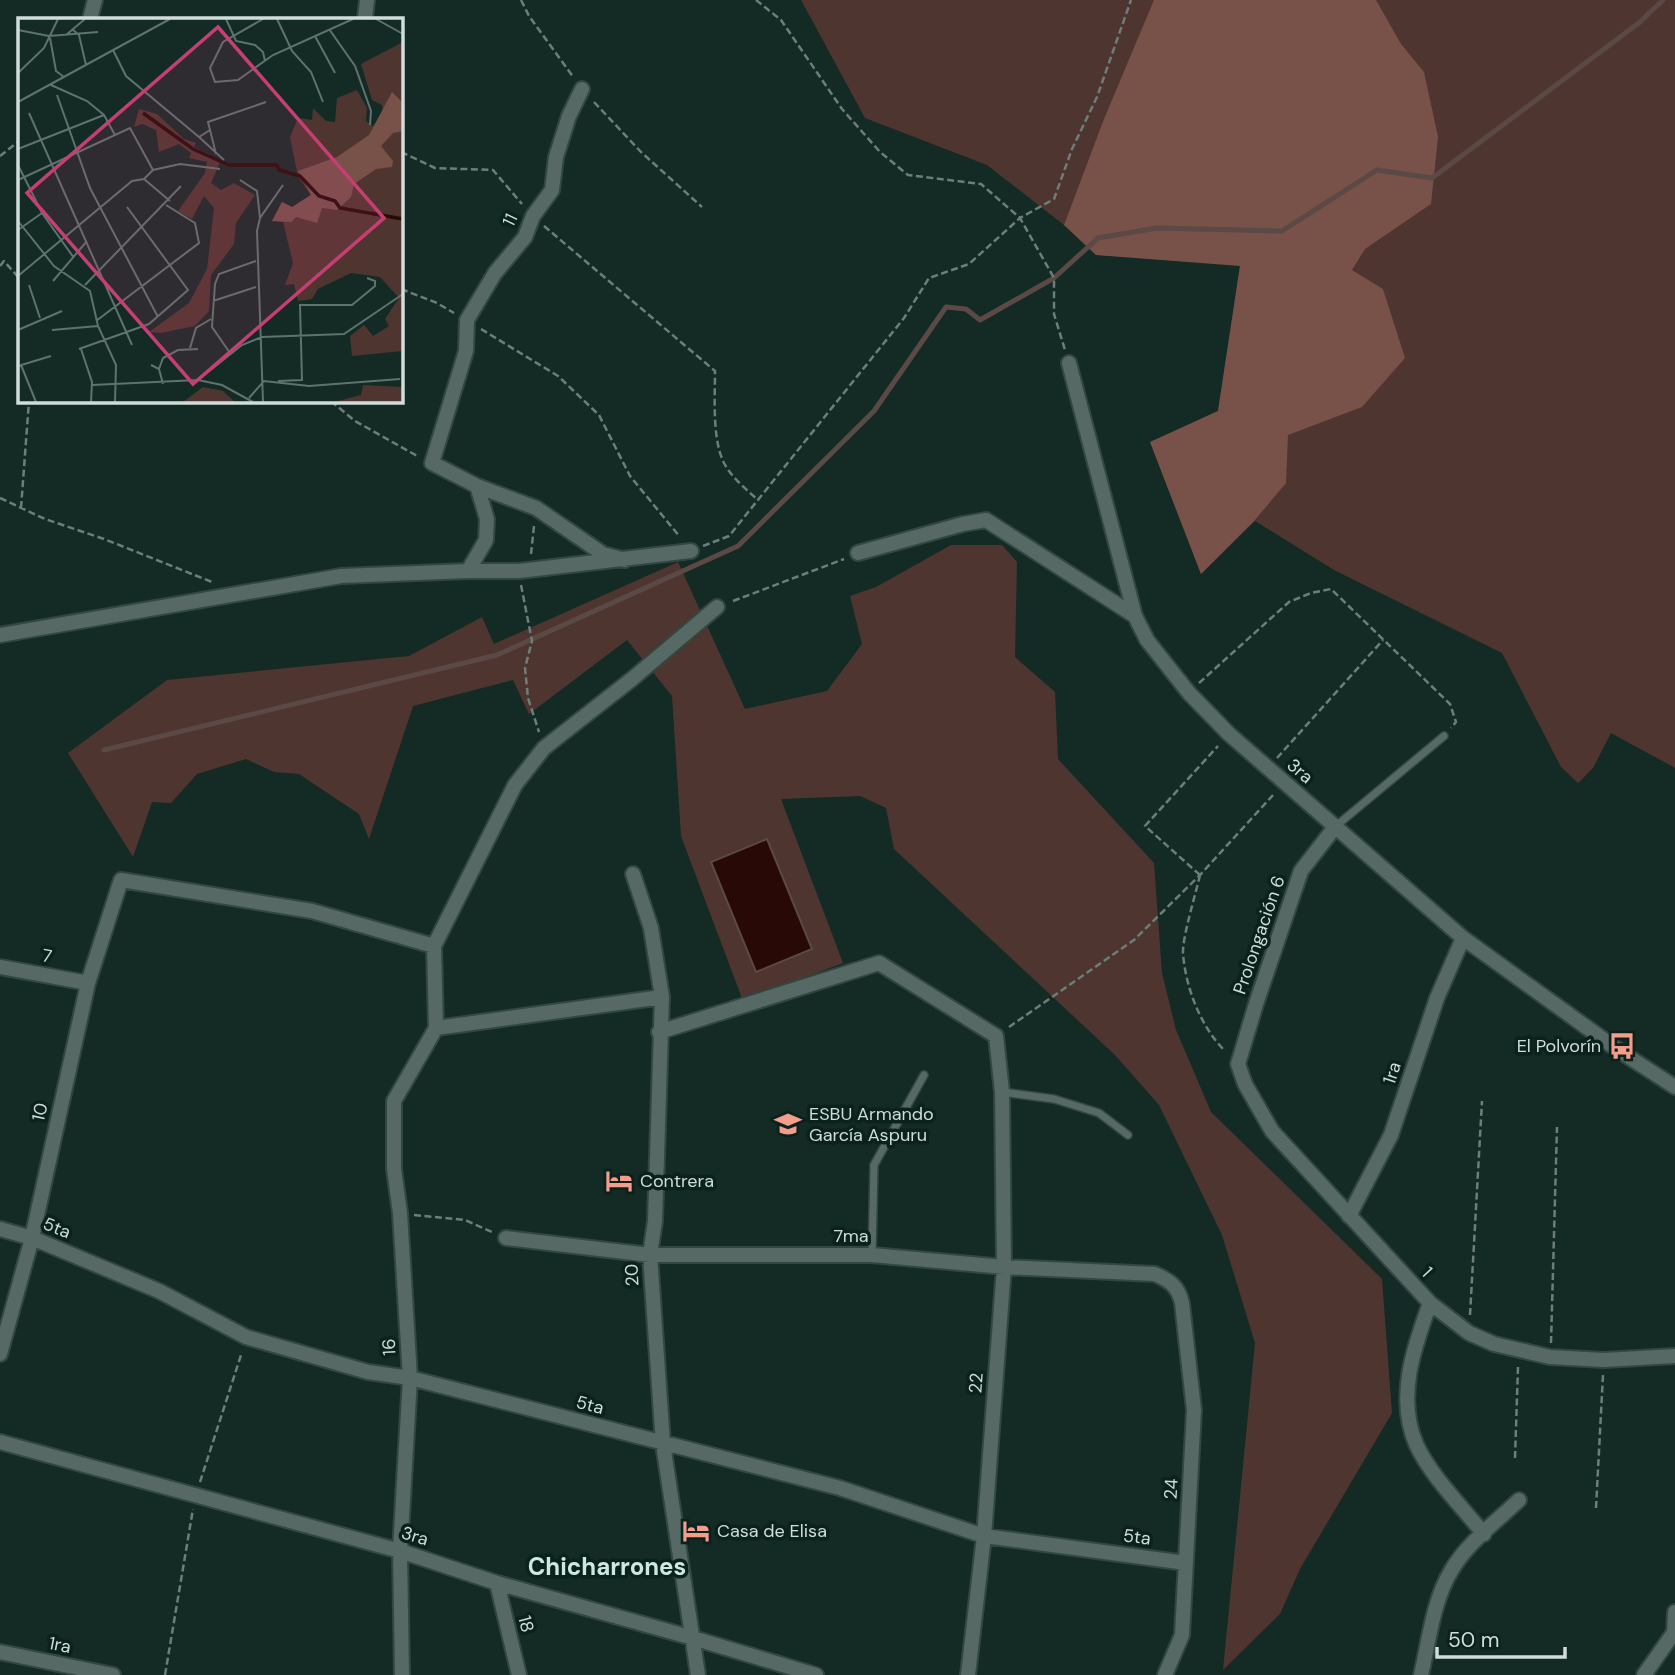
<svg xmlns="http://www.w3.org/2000/svg" width="1675" height="1675" font-family="'DM Sans',sans-serif">
<style>
.green{fill:#4f3530}
.forest{fill:#785149}
.water{fill:#280905;stroke:#5a4945;stroke-width:2}
.lines{fill:none;stroke-linecap:round;stroke-linejoin:round}
.stream{stroke:#5a4945;stroke-width:5}
.service-casing{stroke:#324742;stroke-width:10}
.minor-casing{stroke:#324742;stroke-width:18}
.tertiary-casing{stroke:#324742;stroke-width:18}
.path{stroke:#6d7e7a;stroke-width:2.5;stroke-dasharray:7 3.5;stroke-linecap:butt}
.service{stroke:#566964;stroke-width:7}
.minor{stroke:#566964;stroke-width:14}
.tertiary{stroke:#566964;stroke-width:14}
.labels{text-anchor:middle;stroke-width:7;stroke-linejoin:round;paint-order:stroke}
.street-label{font-size:18px;fill:#d0ddda;stroke:#0a211c}
.poi-label{font-size:18px;fill:#d0ddda;stroke:#0a211c;text-anchor:start}
.district-label{font-size:24px;font-weight:bold;fill:#cde8e0;stroke:#0a211c}
.inset-river{fill:none;stroke:#280905;stroke-width:3.5}
.inset-road{fill:none;stroke:#5f726d;stroke-width:2}
.view{fill:#c53f74;fill-opacity:0.15;stroke:#c53f74;stroke-width:3.5}
.inset-edge{fill:none;stroke:#d0ddda;stroke-width:3.5}
</style>
<rect width="100%" height="100%" fill="#142a25"/>
<path class="green" d="M801,0H1675V768L1611,733L1593,768L1578,783L1561,767L1502,653L1334,570L1255,521L1201,574L1150,442L1218,411L1240,265L1096,255L1064,225L987,165L865,118Z
M951,545H1002L1017,562L1015,657L1055,692L1058,759L1154,863L1162,973L1176,1030L1211,1112L1382,1279L1392,1413L1300,1569L1280,1614L1223,1670L1255,1343L1222,1235L1159,1105L1115,1055L894,849L886,808L860,796L781,799L843,963L743,1001L681,836L672,696L627,640L529,714L513,680L413,706L369,839L359,814L299,774L274,772L246,759L197,774L171,803L152,802L133,857L68,753L167,680L409,656L482,617L494,644L678,562L745,709L827,691L862,644L850,596L876,587Z"/>
<path class="forest" d="M1154,0H1376L1401,44L1424,72L1438,137L1431,204L1365,249L1352,270L1383,289L1405,358L1362,407L1288,435L1286,483L1255,520L1201,574L1150,442L1218,411L1240,266L1096,255L1064,225L1104,119Z"/>
<path class="water" d="M767,839L812,949L756,972L711,862Z"/>
<g class="lines">
<path class="stream" d="M104,750L497,655L738,546L874,411L946,307L966,309L980,320L1054,278L1098,238L1157,228L1282,231L1377,170L1432,178L1640,22L1663,0"/>
<defs>
<path id="service" d="M1336,826L1444,736
M1002,1092L1054,1099L1099,1113L1128,1135
M872,1255L874,1165L924,1075"/>
<path id="minor" d="M90,19L95,0
M365,19L367,0
M582,89L569,116L556,157L552,190L533,216L525,237L495,273L467,320L466,351L432,463L477,486L536,508L603,554L625,560
M1069,363L1135,616L1147,640L1189,693L1229,734L1463,938L1618,1050L1675,1087
M858,553L963,524L986,520L1135,616
M468,571H519L691,551
M0,635L341,576L468,571L486,540L487,519L477,486
M1335,827L1301,871L1256,1004L1238,1064L1245,1084L1272,1131L1430,1303L1469,1333L1494,1344L1550,1357L1604,1360L1675,1356
M633,874L651,928L662,997L655,1221L650,1255L663,1444L698,1675
M0,967L88,983
M436,1028L434,946L515,785L544,748L632,679L717,607
M436,1028L662,997
M659,1032L879,963L996,1036L1002,1092L1004,1267L984,1536L968,1675
M1349,1216L1391,1135L1437,998L1463,938
M0,1229L32,1238L159,1291L246,1337L368,1372L410,1378L840,1488L984,1536L1186,1563
M506,1238L650,1255H872L1004,1267L1155,1274C1170,1281 1178,1286 1182,1303L1194,1410L1182,1635L1165,1675
M1430,1303C1414,1347 1396,1397 1416,1444C1430,1475 1462,1507 1484,1534
M0,1354L32,1238L88,983L121,880L312,911L434,946
M0,1442L400,1551L497,1583L693,1638L816,1675
M497,1583L519,1675
M1674,1632L1675,1612
M0,1652L113,1675
M402,1675L400,1551L410,1378L400,1213L394,1169V1101L436,1028
M1421,1675C1429,1641 1433,1601 1451,1571C1467,1543 1496,1522 1519,1500"/>
<path id="tertiary" d="M1644,1675L1675,1631"/>
</defs>
<use href="#service" class="service-casing"/>
<use href="#minor" class="minor-casing"/>
<use href="#tertiary" class="tertiary-casing"/>
<path class="path" d="M521,0L529,16L574,78
M756,0L781,20L842,109L880,152L908,175L981,184L1020,218L1054,278V314L1065,350
M594,102L641,152L702,207
M401,152L435,168L493,170L522,204
M0,156L19,141
M544,226L715,371C715,398 712,439 724,463C732,478 746,489 758,500
M0,266L4,261L19,278
M401,289L437,303L454,313
M481,329L558,376L599,415L630,476L680,537
M331,401L355,421L419,457
M0,498L45,519L104,539L212,582
M21,508L29,401
M703,546L729,536L904,318L929,278L969,264L1020,218L1054,199L1072,149L1097,97L1131,0
M531,554L534,526
M521,585L532,641L525,668L528,698L539,732
M733,601L844,559
M1199,683L1289,602L1311,593L1331,589L1450,704L1456,722L1451,728
M1277,758L1383,640
M1200,875C1196,893 1182,938 1183,954C1186,989 1201,1027 1225,1051
M1200,875L1145,826L1218,746
M1009,1027L1134,940L1200,875L1273,795
M414,1215L465,1220L492,1232
M1470,1315L1482,1101
M1551,1343L1557,1127
M1515,1458L1518,1367
M200,1482L242,1352
M1596,1508L1603,1375
M165,1675L193,1509"/>
<use href="#service" class="service"/>
<use href="#minor" class="minor"/>
<use href="#tertiary" class="tertiary"/>
</g>
<defs>
<symbol id="bus-bare" viewBox="-9 -9 18 18"><path d="M-5-6H5V4H4V6H2V4H-2V6H-4V4H-5ZM-3.5-4V0h7V-4ZM-3.5 1.2v1.5H-2V1.2ZM2 1.2v1.5H3.5V1.2Z" fill="#f49d8c" stroke="#0a211c" stroke-width="2.5" paint-order="stroke"/></symbol>
<symbol id="school-bare" viewBox="-9 -9 18 18"><path d="M0-5L7-2L0 1L-7-2ZM-4 1L0 2.5L4 1V4Q0 6-4 4Z" fill="#f49d8c" stroke="#0a211c" stroke-width="2.5" paint-order="stroke"/></symbol>
<symbol id="hotel-bare" viewBox="-9 -9 18 18"><path d="M-6-4.5h1.5V1H6V5H4.5V3h-9V5H-6ZM-4 0a1.8 1.8 0 1 1 3.6 0ZM.5 0V-2.5h3Q6-2.5 6 0Z" fill="#f49d8c" stroke="#0a211c" stroke-width="2.5" paint-order="stroke"/></symbol>
</defs>
<g fill-rule="evenodd">
<use href="#bus-bare" x="1603" y="1027" width="38" height="38"/>
<use href="#school-bare" x="769" y="1105" width="38" height="38"/>
<use href="#hotel-bare" x="600" y="1162" width="38" height="38"/>
<use href="#hotel-bare" x="677" y="1512" width="38" height="38"/>
</g>
<g class="labels">
<g class="street-label">
<text transform="translate(510 220) rotate(-64)" y="6">11</text>
<text transform="translate(1300 771) rotate(41)" y="6">3ra</text>
<text transform="translate(1259 935) rotate(-71)" y="6">Prolongación 6</text>
<text transform="translate(47 956) rotate(10)" y="6">7</text>
<text transform="translate(1392 1073) rotate(-72)" y="6">1ra</text>
<text transform="translate(40 1112) rotate(-77)" y="6">10</text>
<text transform="translate(57 1228) rotate(22)" y="6">5ta</text>
<text x="851" y="1242">7ma</text>
<text transform="translate(1427 1272) rotate(47)" y="6">1</text>
<text transform="translate(632 1275) rotate(-93)" y="6">20</text>
<text transform="translate(389 1347) rotate(-93)" y="6">16</text>
<text transform="translate(976 1383) rotate(-86)" y="6">22</text>
<text transform="translate(590 1405) rotate(15)" y="6">5ta</text>
<text transform="translate(1171 1489) rotate(-87)" y="6">24</text>
<text transform="translate(415 1536) rotate(17)" y="6">3ra</text>
<text transform="translate(1137 1537) rotate(7)" y="6">5ta</text>
<text transform="translate(526 1624) rotate(76)" y="6">18</text>
<text transform="translate(60 1645) rotate(11)" y="6">1ra</text>
</g>
<g class="poi-label">
<text x="1601" y="1052" text-anchor="end">El Polvorín</text>
<text x="809" y="1120">ESBU Armando<tspan x="809" dy="21">García Aspuru</tspan></text>
<text x="640" y="1187">Contrera</text>
<text x="717" y="1537">Casa de Elisa</text>
</g>
<g class="district-label">
<text x="607" y="1575">Chicharrones</text>
</g>
</g>
<g transform="translate(18 18)">
<rect width="385" height="385" fill="#142a25"/>
<path d="M385,24V333L334,338L332,318L346,307L355,318L371,308L367,301L381,280L362,259L333,255L300,271L294,281L280,283L276,266L267,267L275,245L265,204L254,203L264,184L274,189L293,177L280,159L272,119L280,100L294,102L295,90L308,103L317,104L319,80L339,72L349,90L348,103L355,108L365,98L364,87L354,82L343,46ZM121,91L139,96L166,121L178,125L176,129L203,142L193,165L203,172L216,165L237,177L218,205L216,226L193,257L191,293L177,308L143,315L131,314L171,285L189,251L196,190L186,178L174,201L160,193L187,155L189,144L171,140L173,135L161,126L141,134L138,112L124,106L116,109ZM345,367L385,369V384H316L343,377ZM185,369L205,373L217,384H165Z" fill="#4f3530"/>
<path d="M374,74L383,83L385,113L375,115L363,128L375,143L374,149L358,151L336,166L333,179L319,192L304,190L299,205L278,199L273,204L254,203L264,184L274,189L293,177L280,153L319,139L351,117Z" fill="#785149"/>
<path class="inset-river" d="M125,95L175,131L211,147H259L261,152L282,158L301,178L317,183L322,190L385,201"/>
<path class="inset-road" d="M208,1L218,23L237,27L245,34L247,43M245,1L205,24L192,50L197,64L220,62L255,37L335,1M259,1L274,33L293,54L305,84M358,1L385,16M54,11L61,17L68,47M311,11L337,48L353,93L352,107M0,12L31,18L80,14M48,17L67,1M297,18L317,55M32,20L38,53L46,59M95,32L108,58L181,119L192,112M0,55L26,30L40,1M33,67L69,83L86,97L97,117M39,77L72,170L140,299M0,84L152,1M11,95L114,327M181,119L206,142M0,131L86,97M198,136L190,104L248,84M0,147L24,195L56,240M126,161L135,152L162,146L202,151M126,161L152,183M0,162L112,110L135,152M222,162L239,173L242,200M0,203L36,248L72,273L80,308L98,347L97,384M0,212L24,195M0,258L114,163L126,161M35,263L69,223M11,267L22,300M67,267L163,168M195,283L238,269M78,303L181,225L177,205L148,187M0,312L44,293M34,312L80,308M172,330L178,310L193,301M61,331L131,306L170,272L109,189M63,331L74,364L73,384M212,335L194,309L197,266L201,256L238,243M3,347L18,384M133,347L141,351L145,366M0,348L33,338M141,351L145,340L160,332L180,331M180,362L224,327L244,319L326,316L385,276M260,363L284,362L282,287H334L357,268V263L349,260M74,367L180,362L204,367L235,384M231,380L246,363L291,368L382,361M245,384L239,213L242,200L265,167"/>
<path class="view" d="M200,9L366,200L175,366L9,175Z"/>
<rect width="385" height="385" class="inset-edge"/>
</g>
<path d="M1437 1647v10h128v-10" fill="none" stroke="#d0ddda" stroke-width="3.5"/>
<text x="1448" y="1647" font-size="21" fill="#d0ddda" stroke="#0a211c" stroke-width="5" paint-order="stroke">50 m</text>
</svg>
